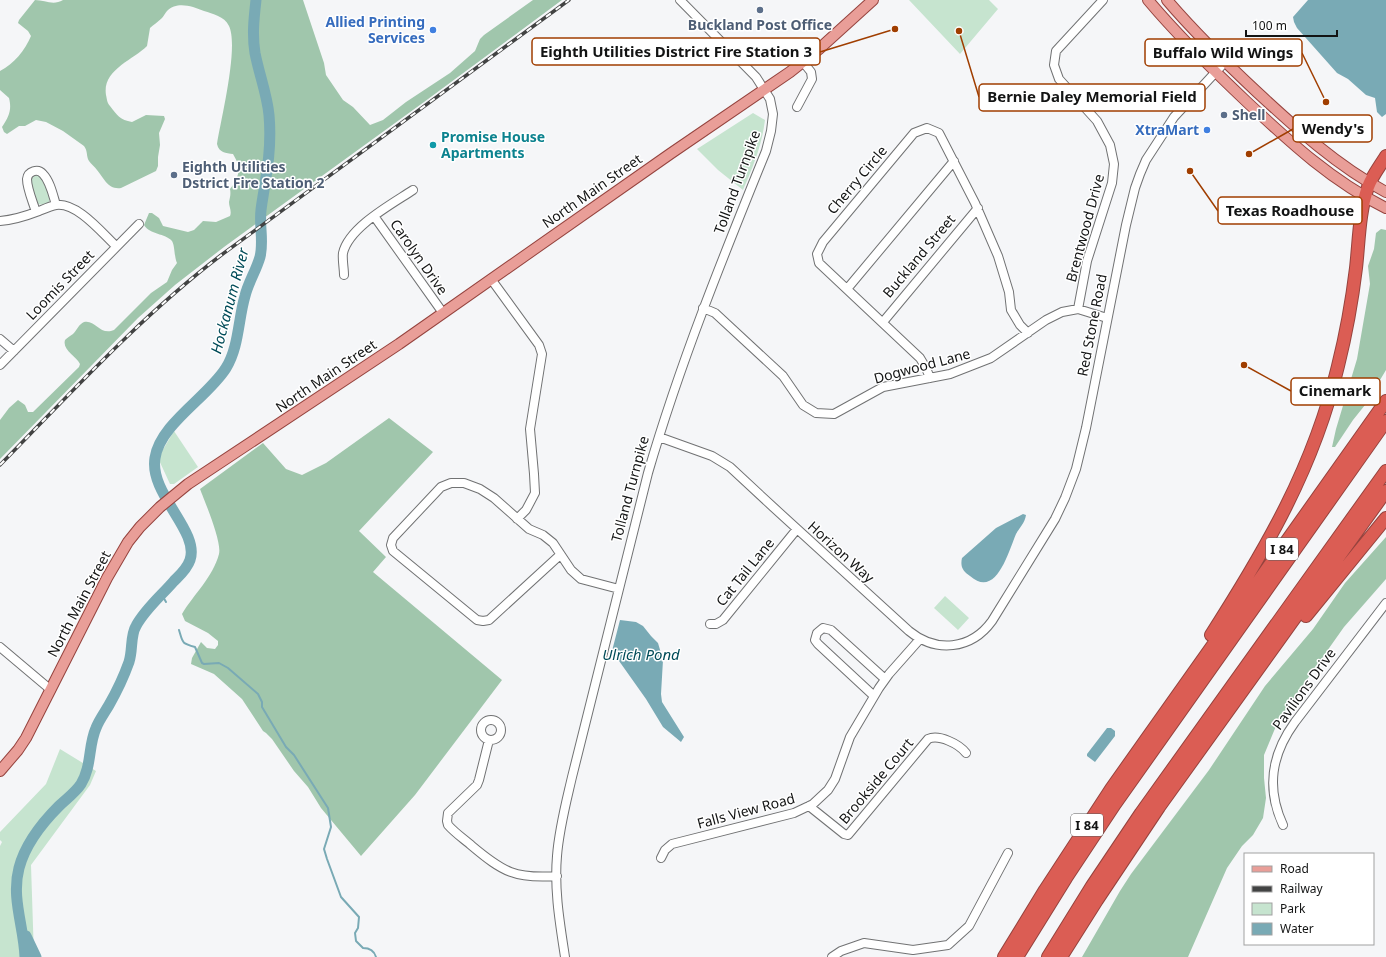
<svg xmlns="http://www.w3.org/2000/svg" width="1386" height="957" font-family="'Noto Sans',sans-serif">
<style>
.green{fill:#c6e4cf}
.forest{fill:#a0c6ac}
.water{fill:#79aab5}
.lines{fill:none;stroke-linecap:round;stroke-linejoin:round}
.stream{stroke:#79aab5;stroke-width:2}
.river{stroke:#79aab5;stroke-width:11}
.minor-casing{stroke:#717273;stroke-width:10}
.major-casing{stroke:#95433e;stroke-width:12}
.highway-casing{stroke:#95433e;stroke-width:14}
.minor{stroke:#fff;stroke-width:8}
.major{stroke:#e99e98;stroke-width:10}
.highway{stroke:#db5d54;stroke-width:12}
.rail-casing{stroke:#424343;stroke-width:3.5}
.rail{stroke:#fff;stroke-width:2;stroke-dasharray:6;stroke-linecap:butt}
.service-dot{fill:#5c6f8a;stroke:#fff;stroke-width:1.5}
.shop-dot{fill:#3f7fe0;stroke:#fff;stroke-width:1.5}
.culture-dot{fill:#0f9aa8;stroke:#fff;stroke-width:1.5}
.labels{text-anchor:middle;stroke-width:3;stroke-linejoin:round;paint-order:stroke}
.shield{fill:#fff;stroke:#5a5a5a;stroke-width:1}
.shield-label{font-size:13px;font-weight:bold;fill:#131414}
.shop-label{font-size:14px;font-weight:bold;fill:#366cbe;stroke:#fff;text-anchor:end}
.service-label{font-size:14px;font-weight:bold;fill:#4e5e75;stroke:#fff;text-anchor:start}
.culture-label{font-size:14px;font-weight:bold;fill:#0d838f;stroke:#fff;text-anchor:start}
.street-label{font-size:14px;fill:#131414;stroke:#fff}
.water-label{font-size:15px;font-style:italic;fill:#004b58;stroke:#fff}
.leader{fill:none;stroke:#a03e00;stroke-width:1.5}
.callout-dot{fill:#a03e00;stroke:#fff;stroke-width:1.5}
.callout{fill:#fff;stroke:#a03e00;stroke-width:1.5}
.callout-label{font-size:15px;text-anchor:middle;font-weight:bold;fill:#131414}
</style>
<rect width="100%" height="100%" fill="#f5f6f8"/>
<path class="green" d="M909,0H989L998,9L960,54Z
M753,113L765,120C762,145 753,167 743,190L718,170L697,149Z
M37,174L44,178L50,197L49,202L44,205L37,204L30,182L32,176Z
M174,431L198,467L174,484H170L158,458Z
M945,596L969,618L958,630L934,608Z
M60,749L96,771L90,785L31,865L34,957H0V846L2,842L0,840V832L46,784Z"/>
<path class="forest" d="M35,0C45,0 53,6 63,0H303L324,63L326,75L343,100L353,107L370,125L383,120L406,102L450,73L475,51L480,39L484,35L533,0H562L424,102L224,247L175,285L138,318L0,459V420L9,408L18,400L25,405L28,412H33L79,367L80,364C76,356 62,350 65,340C67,338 70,336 73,334C77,330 79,324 84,322C95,319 100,336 114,330L151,293L167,282L172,270L177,263C174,256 175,246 172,241C165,233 150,235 144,225L149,213H152L159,218L163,226L188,232L194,230L203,221L216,222L230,216C232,211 229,207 229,202C230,197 231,194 230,189L236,181L240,167L233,154C226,153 219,153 217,144C221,119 239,47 229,26C224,16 213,14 204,11C192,6 177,1 167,11C165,13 164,16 162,18C158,22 153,25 150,28L147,46C133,60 102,70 106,95C107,99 107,103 110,106C117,115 120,120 132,122L146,115L164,116L165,119L159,133L160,145L158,157V166L156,171L121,188C108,190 104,178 97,170C95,167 91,164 89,161C86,156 88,151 84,146L63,131L46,122L36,120L25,126H19L7,134L4,132L2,127C9,116 12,110 9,98L0,90V71C14,64 25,50 31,36L28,31L18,23L19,20Z
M1381,229L1386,230V370L1365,405L1353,420L1335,447H1332L1336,429L1357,359L1370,284L1368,266L1374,249L1376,233Z
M389,418L433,452L359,531L386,557L373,572L502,680L415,795L361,856L321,808L308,787L294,771L272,739L266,733L263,731L242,699L214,674L191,664L192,658L201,642L207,648L215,649L218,645V641L208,633L185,621L182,614C194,594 213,577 219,554C222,542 205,502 200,489L263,443L286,469L302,475L326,463Z
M1386,537V579L1344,627L1279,719L1264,755V778L1266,798L1263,818L1253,835L1242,846L1227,868L1188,957H1082L1120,891L1131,874L1209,770L1265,686L1313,629L1345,583Z"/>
<path class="water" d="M1308,0H1386V114L1382,117L1377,112L1375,98L1366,95L1348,79L1337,73L1297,28L1294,22L1293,17Z
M1023,514L1026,515C1025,523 1019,528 1016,534C1008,553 996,599 970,576C963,571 960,567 962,558L996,528Z
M620,620L636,622L643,626L651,636L658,643L663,660L661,694L662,702L684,737L681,742L663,727L646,699L612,651Z
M1107,728H1111L1115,731V736L1095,762L1087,756V754Z"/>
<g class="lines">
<path class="stream" d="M162,595L166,602
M179,630C183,643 181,643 195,647L202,663L204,664L219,663L228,668L258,694L262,702V707L286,747L294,755L328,808L331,827L324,849L327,859L341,897L359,917L358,928L355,933L356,941L363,948C369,948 374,950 376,957"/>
<path class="river" d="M26,936L36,957
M25,957C24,927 11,898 19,868C25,845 42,823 59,806C66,799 75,793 81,784C92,766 88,746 96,728C99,720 105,712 109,705C117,691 124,676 129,662C133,650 130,636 136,626C145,609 162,595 174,581C180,575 187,569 190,560C200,531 149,494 155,458C160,424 208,397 226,368C239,347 238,320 245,296C248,283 256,271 260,257C264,241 259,226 261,210C262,201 264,192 265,183C269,161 271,137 269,115C267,94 259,74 255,53C252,35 254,18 256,0"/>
<defs>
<path id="minor" d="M797,107L812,79L811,72L803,62
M36,212C33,202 27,189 27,179C28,171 38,168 43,174C50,181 53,195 56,205
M374,216L443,313
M0,221C14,220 26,216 39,211C44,209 51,206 56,205C77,202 102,233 116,246
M344,275C344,268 342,259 343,253C349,227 392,204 413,190
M491,279L539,345L542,354L530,429L534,474L535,493L526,510L517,519
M847,289L954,161
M703,308L715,313L783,376L803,405L816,413L834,414L883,387L950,374L991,358L1046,320L1062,312L1078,309L1107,318
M1078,309L1087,261L1112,183L1114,164L1110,145L1097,121L1059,79L1054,65L1056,51L1103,0
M883,322L978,208
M0,339L14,351
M0,365L139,224
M930,378L926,368L920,358L819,263L817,254L823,242L914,133L927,128L939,133L975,203L998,256L1009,292L1011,310L1020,325L1028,333
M659,437L712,456L730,467L772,506L909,631C936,653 971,650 992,621L1055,519L1065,498L1076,469L1086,428L1126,225L1135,188L1140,174L1146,160L1174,117L1225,62
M560,555L489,620L483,621L477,620L393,551L391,545L393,538L441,487L451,483H464L480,489L494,498L529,529L543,535L553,543L571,570L581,579L619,589
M710,624H716L723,620L797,529
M0,647L51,690
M874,696L818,644L815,640L817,633L823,628L831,630L885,679
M481 730a10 10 0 1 1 20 0a10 10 0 1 1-20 0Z
M489,740L479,780L477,785L448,813L447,821L448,825C455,833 464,839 472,846C503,872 515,879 557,876
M809,806L844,834L848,835L928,739C939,734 959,744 966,753
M1283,825C1266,788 1271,755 1295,722L1386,603
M661,858L665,850L672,844L794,813L813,804L828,790L835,779L850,737L879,688L889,674L920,639
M565,957C560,924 554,890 557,856C559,829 566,803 572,777L648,473C680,363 723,257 766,151L771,131L773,114L770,99L756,77L680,0
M832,957L841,951L864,943L913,950L948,945L969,926L1008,853"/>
<path id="major" d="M1148,0C1179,37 1213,70 1248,103C1291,143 1333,182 1386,208
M1167,0C1195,33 1225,62 1257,92C1297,129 1337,166 1386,192
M0,771L18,750L26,738L107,578L128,542L140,527L160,507L188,484L399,344L670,154L790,72L819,49L873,0"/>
<path id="highway" d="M1306,616L1386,518
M1211,635C1266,549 1314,467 1338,366C1346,334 1352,301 1356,268C1359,242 1359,212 1368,187C1372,176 1380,166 1386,156
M1004,957L1045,890L1111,789L1386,401
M1017,957L1066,878L1115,804L1386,421
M1048,957L1092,886L1141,813L1386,471
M1061,957L1097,900L1159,807L1386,491"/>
</defs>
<use href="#minor" class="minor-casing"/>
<use href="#major" class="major-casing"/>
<use href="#highway" class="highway-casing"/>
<use href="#minor" class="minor"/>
<use href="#major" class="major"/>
<use href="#highway" class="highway"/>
<defs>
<path id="rail" d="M0,465C71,393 139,318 220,256L569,0"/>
</defs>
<use href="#rail" class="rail-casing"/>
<use href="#rail" class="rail"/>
</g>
<g class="service-dot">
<circle cx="760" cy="10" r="4"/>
<circle cx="1224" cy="115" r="4"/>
<circle cx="174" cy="175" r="4"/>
</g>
<g class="shop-dot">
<circle cx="433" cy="30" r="4"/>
<circle cx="1207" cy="130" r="4"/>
</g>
<circle class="culture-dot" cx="433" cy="145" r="4"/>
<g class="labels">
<g class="shield">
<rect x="1266" y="538" width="32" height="22" rx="3"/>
<rect x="1071" y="814" width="32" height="22" rx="3"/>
</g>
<g class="shield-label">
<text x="1282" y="554">I 84</text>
<text x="1087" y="830">I 84</text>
</g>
<g class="shop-label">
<text x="425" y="27">Allied Printing<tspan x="425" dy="16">Services</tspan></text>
<text x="1199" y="135">XtraMart</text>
</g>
<g class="service-label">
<text x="760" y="30" text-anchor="middle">Buckland Post Office</text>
<text x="1232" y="120">Shell</text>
<text x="182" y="172">Eighth Utilities<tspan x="182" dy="16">Dstrict Fire Station 2</tspan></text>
</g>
<g class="culture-label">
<text x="441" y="142">Promise House<tspan x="441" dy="16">Apartments</tspan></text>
</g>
<g class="street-label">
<text transform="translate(857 180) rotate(-50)" y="5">Cherry Circle</text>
<text transform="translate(737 182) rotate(-70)" y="5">Tolland Turnpike</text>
<text transform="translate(592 191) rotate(-35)" y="5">North Main Street</text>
<text transform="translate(1085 228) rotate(-75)" y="5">Brentwood Drive</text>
<text transform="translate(919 256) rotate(-50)" y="5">Buckland Street</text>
<text transform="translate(419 257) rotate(55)" y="5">Carolyn Drive</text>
<text transform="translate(60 285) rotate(-46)" y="5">Loomis Street</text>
<text transform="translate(1092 325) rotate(-79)" y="5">Red Stone Road</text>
<text transform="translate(922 366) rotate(-15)" y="5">Dogwood Lane</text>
<text transform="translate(326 376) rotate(-34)" y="5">North Main Street</text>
<text transform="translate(630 489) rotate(-75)" y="5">Tolland Turnpike</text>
<text transform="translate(841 552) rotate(42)" y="5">Horizon Way</text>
<text transform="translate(745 572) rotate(-51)" y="5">Cat Tail Lane</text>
<text transform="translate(79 604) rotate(-62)" y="5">North Main Street</text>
<text transform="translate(1304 689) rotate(-54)" y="5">Pavilions Drive</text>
<text transform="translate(876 781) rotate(-50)" y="5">Brookside Court</text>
<text transform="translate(746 811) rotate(-15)" y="5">Falls View Road</text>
</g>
<g class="water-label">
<text transform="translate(230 301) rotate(-75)" y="5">Hockanum River</text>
<text x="641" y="660">Ulrich Pond</text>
</g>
</g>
<path class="leader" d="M895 29L820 52M1326 102L1302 53M959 31L979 97M1249 154L1293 129M1190 171L1218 211M1244 365L1291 391"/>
<g class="callout-dot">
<circle cx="895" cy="29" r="4"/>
<circle cx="1326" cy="102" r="4"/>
<circle cx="959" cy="31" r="4"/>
<circle cx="1249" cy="154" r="4"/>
<circle cx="1190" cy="171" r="4"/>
<circle cx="1244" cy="365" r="4"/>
</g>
<g class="callout">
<rect x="532" y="38" width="288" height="27" rx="4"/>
<rect x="1145" y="39" width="157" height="27" rx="4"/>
<rect x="979" y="84" width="226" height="27" rx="4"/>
<rect x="1293" y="115" width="79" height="27" rx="4"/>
<rect x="1218" y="197" width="144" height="27" rx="4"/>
<rect x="1291" y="378" width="89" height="27" rx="4"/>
</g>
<g class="callout-label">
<text x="676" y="57">Eighth Utilities District Fire Station 3</text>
<text x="1223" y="58">Buffalo Wild Wings</text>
<text x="1092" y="102">Bernie Daley Memorial Field</text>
<text x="1333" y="134">Wendy's</text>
<text x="1290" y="216">Texas Roadhouse</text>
<text x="1335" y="396">Cinemark</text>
</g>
<rect x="1244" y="853" width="130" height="92" fill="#ffffff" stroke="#a1a1a1"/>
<rect x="1252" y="866" width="20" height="6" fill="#e99e98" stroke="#a1a1a1"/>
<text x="1280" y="873" font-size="12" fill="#131414">Road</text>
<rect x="1252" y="886" width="20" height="6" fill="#424343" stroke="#a1a1a1"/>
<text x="1280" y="893" font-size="12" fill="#131414">Railway</text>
<rect x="1252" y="903" width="20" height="12" fill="#c6e4cf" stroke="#a1a1a1"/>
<text x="1280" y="913" font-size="12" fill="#131414">Park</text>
<rect x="1252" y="923" width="20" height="12" fill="#79aab5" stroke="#a1a1a1"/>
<text x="1280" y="933" font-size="12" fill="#131414">Water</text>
<path d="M1246 30v6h91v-6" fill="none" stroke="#131414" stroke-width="2"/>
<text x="1252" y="30" font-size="12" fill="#131414" stroke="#ffffff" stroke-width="3" paint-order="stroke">100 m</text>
</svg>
